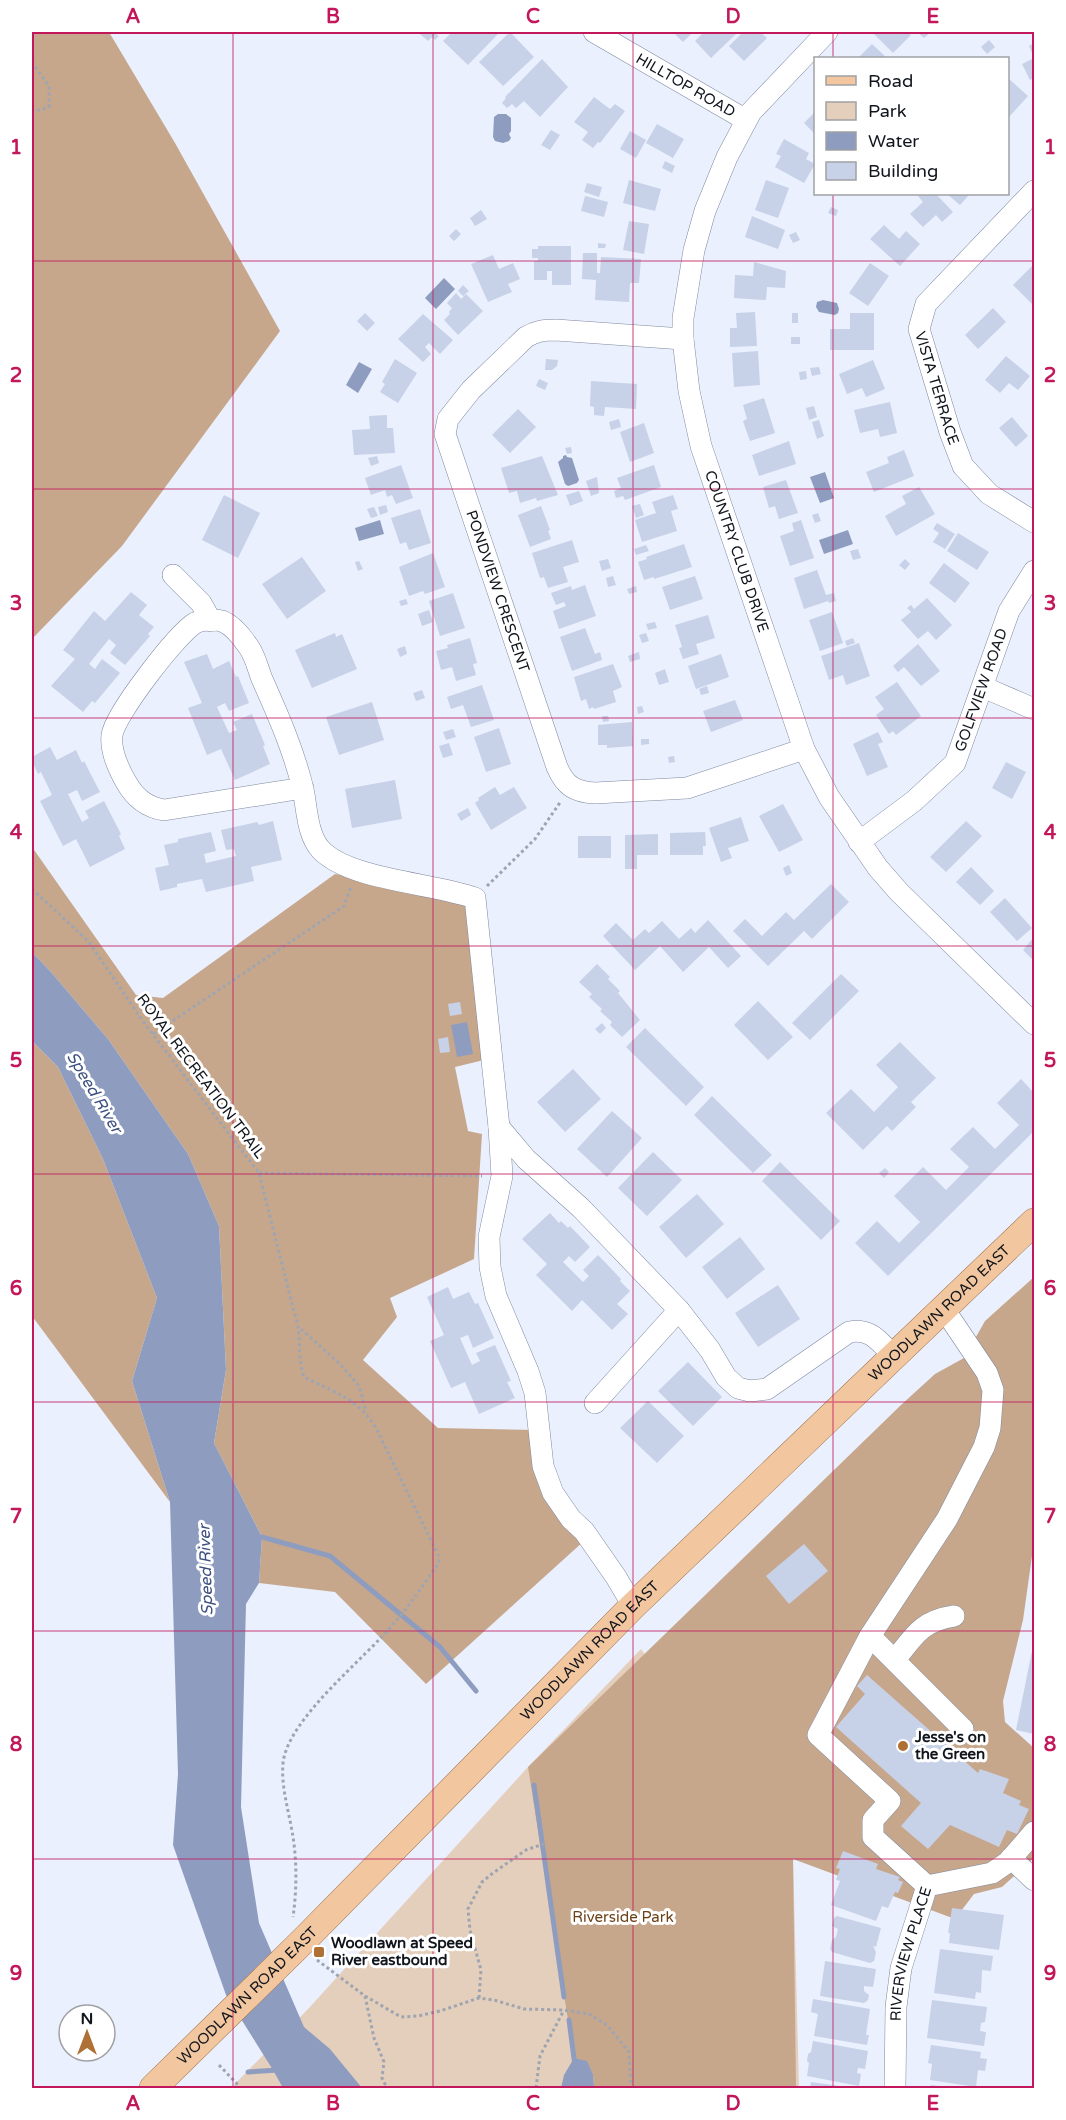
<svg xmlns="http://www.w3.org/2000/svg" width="1066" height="2120" font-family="'Varela Round',sans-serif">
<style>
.green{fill:#e4cebc}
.forest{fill:#c7a78c}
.water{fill:#8e9dbf}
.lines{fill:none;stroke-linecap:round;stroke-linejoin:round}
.stream{stroke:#8e9dbf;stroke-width:5}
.building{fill:#c7d1e8}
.minor-casing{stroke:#7f899e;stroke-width:22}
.major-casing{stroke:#9d7048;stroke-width:28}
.path{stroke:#9fa5b0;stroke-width:3;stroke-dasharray:3 3;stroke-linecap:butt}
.minor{stroke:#fff;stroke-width:21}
.major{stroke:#f2c79f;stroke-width:27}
.grid{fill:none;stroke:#c2185b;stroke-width:1.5;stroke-opacity:0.55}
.poi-dot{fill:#ae7035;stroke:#fff;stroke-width:2}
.labels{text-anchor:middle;stroke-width:6;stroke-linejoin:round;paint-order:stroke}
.street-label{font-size:15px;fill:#11151c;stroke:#fff}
.poi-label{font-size:15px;font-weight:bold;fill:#11151c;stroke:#fff;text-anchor:start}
.park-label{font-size:15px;fill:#6c4116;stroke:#fff}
.water-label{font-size:16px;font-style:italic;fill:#3c507f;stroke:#fff}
.neatline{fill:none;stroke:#c2185b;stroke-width:2}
.grid-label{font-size:20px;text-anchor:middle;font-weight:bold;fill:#c2185b}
</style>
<rect width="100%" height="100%" fill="#eaf0fe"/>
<path class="green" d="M641,1649L793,1858L799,2088H231L309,2008L528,1767Z"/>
<path class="forest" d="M32,32H109L175,143L280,331L122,546L32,639Z
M32,847L136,995L163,998L335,874L444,892L470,904L484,1060L455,1067L468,1131L482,1134L474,1259L390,1298L397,1317L363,1360L438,1428L537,1430L584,1541L426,1684L335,1592L259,1583L262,1537L214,1443L226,1370L219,1226L188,1154L108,1039L51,972L32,952Z
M32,1041L58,1067L103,1159L157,1298L132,1381L170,1502L32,1316Z
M1034,1277V1542L1023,1620L1003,1701L1005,1722L1034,1748V1858L1002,1887L974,1894L955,1919L793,1859L796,2088H594L593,2074L587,2062L574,2058L528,1767L901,1405L935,1374L964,1358L985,1321Z"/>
<path class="water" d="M498,114H506L511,118V131L509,134L511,138L509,141L503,143L495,141L493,137L494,117Z
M444,278L455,289L436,309L425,298Z
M823,300L837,303L839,309L838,313L835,315L819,312L816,307L817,302Z
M359,362L372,369L358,393L346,385Z
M566,455L567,457L572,458L579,480L577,483L568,486L565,484L558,462L563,458V456Z
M825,472L834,498L820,503L810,477Z
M380,520L384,534L359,541L355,528Z
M848,530L853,544L824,554L819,540Z
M32,952L51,972L108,1039L188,1154L219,1226L226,1370L214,1443L262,1537L259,1583L246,1604L241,1807L259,1923L304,2027L330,2049L362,2088H283L273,2070L226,1995L173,1845L178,1774L170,1502L132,1381L157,1298L103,1159L58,1067L32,1041Z
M467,1022L473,1054L457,1057L451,1025Z
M574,2058L587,2061L593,2074L594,2088H561L564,2075Z"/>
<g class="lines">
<path class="stream" d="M262,1537L330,1556L440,1647L476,1691
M534,1785L564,1997
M569,2020L575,2066
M248,2072L279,2070"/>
</g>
<path class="building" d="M422,32H437L435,33L439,36L435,40L432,37L428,41L420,34Z
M452,32H495L498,34L468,65L443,41Z
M510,32L534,57L503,86L479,62Z
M673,32H693L683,42Z
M704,32H734L736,34L711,58L695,41Z
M743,32H760L767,38L744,61L729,46Z
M876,32H907L911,35L893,53L874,34Z
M917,32H931L924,38Z
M989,40L995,47L987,54L981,47Z
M1034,43V58L1029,46Z
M872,44L887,58H858Z
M1034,58V78L1030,80L1022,64Z
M542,59L568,87L540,117L524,101L516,108L512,104L507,108L502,103L506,98L505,97Z
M1008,78L1028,96L1008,118Z
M594,97L610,109L615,104L625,111L600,143L598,142L593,148L582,140L588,132L574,122Z
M816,111V135L804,123Z
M657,124L684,139L673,158L646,143Z
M551,130L560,135L550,150L541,145Z
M630,131L646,140L636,158L620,149Z
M784,139L809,153L806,159L815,164L804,183L775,167L781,156L776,154Z
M665,161L675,166L672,173L662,168Z
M629,180L661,189L655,211L623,203Z
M766,180L789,188L778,218L755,210Z
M587,183L602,187L599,197L584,192Z
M921,194H936L953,212L942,222L936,215L923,227L910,214L923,202L918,196Z
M947,194H970L960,205Z
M585,196L608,202L604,217L581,211Z
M831,207L838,210L836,216L828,213Z
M481,210L487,219L475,226L470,218Z
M752,216L785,230L778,249L745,237Z
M629,221L649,224L644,254L623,250Z
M884,225L899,239L906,231L920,244L900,266L870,239Z
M456,229L461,234L454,241L449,236Z
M796,232L800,240L793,243L789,235Z
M598,243L606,244L605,248H598Z
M538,246H571V285H552V271H547V280H534V261H538V258H532V249H538Z
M583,253H597V273H600L601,257L641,259L639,283H630L629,302L595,300L596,280L582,279Z
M493,255L499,269L513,263L520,279L508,284L512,292L488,302L471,264Z
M754,262L786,271L785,288L767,287L766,300L734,298L735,275L753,276Z
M870,263L889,276L868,306L849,293Z
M1034,264V306L1013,285Z
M463,285L469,291L463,296L458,291Z
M456,293L461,299L466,294L483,311L458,335L444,320L450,314L449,312L452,308L447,303Z
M993,308L1006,322L978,349L965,335Z
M755,312L757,346L730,347V328H737L736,313Z
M365,313L375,323L367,331L357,321Z
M792,313H798V323H792Z
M850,313H874V350H830V329H850Z
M423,314L453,340L440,354L429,343L425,347L431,354L423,362L398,339Z
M791,337H800V344H791Z
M758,351L760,385L734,387L732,353Z
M1006,356L1030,376L1018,390L1009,383L1000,393L985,380Z
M395,359L417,373L398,403L380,392L385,384L382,382Z
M546,359L558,360L557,366L552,370H545Z
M873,360L885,389L866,397L862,388L847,394L839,374Z
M819,367L821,374L812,376L810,368Z
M806,371L807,379L800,380L799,372Z
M539,379L548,383L545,390L536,386Z
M591,381L637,384L636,409L605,407L604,416L594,415V407L590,406Z
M764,398L775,433L750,441L743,421L747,419L743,405Z
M890,402L897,433L880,437L878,429L860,433L854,410Z
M814,406L817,417L809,420L806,408Z
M518,409L536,427L510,453L492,435Z
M387,415V428H393L395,453L354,455L352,430L370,429L369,416Z
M1012,417L1028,436L1016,447L999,428Z
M619,419L621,427L611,430L609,422Z
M819,420L824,436L817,439L812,422Z
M644,423L654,453L630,462L620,432Z
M789,441L796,464L759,476L752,455Z
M571,447L572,453L567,454L565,448Z
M904,450L914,476L874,492L866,472L889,463L887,457Z
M377,456L379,463L371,466L368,458Z
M542,456L558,495L537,501L536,498L520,503L517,491L509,493L501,468Z
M401,465L413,498L396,504L392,495L387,497L385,490L371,495L365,478Z
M654,465L661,487L625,500L623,496L616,498L614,491L621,488L617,478Z
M597,477L599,493L591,496L586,481Z
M786,480L798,513L779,519L775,506L769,508L763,487Z
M919,487L935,514L896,536L885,516L906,504L902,496Z
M579,491L583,501L570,506L566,495Z
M224,495L260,513L238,558L202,540Z
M673,495L678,509L671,511L677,531L642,542L635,520L656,513L652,502Z
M640,504L644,515L636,518L632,506Z
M386,505L388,512L380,515L378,507Z
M541,506L550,530L548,531L551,539L530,547L518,515Z
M374,507L378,516L371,518L367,509Z
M420,509L431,543L409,550L406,542L400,544L391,518Z
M818,513L821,521L815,523L812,515Z
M801,520L814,558L790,566L780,536L794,531L792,523Z
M937,523L955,534L945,549L933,542L939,533L933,529Z
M958,533L989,552L977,570L947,551Z
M572,540L579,562L563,567L568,582L548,588L544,577L540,578L532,553Z
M684,544L692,567L654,579V577L644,580L638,562L647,559L646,557Z
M646,545L649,551L636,555L634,549Z
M858,549L861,558L853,560L850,551Z
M433,553L445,587L425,594L423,591L409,596L399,567Z
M302,557L326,591L287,619L262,584Z
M608,559L611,568L602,571L599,561Z
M905,559L910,564L905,570L899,565Z
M359,561L363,569L358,571L355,562Z
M944,563L970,583L955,603L929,583Z
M817,570L826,595L834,593L836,601L829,603L828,601L804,609L794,578Z
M613,576L616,585L608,587L606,578Z
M695,576L703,599L670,610L662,587Z
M585,585L596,616L559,629L553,611L566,606L564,602L556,605L551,593L571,586L572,590Z
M636,586L637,592L629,594L627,589Z
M131,592L147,605L139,615L154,627L148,634L150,636L125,665L110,653L116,645L109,639L89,664L95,669L102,659L120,673L95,703L92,701L83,712L51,686L75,659L63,650L94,611L105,621Z
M453,593L465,628L440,636L429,601Z
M927,598L952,625L936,640L928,631L918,639L901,620L911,612L907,608L911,605L914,609Z
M406,599L408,604L401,606L399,601Z
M429,610L433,622L422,626L418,614Z
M832,612L843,643L820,651L809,620Z
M708,615L715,638L696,644L699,654L683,659L679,648L682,647L675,625Z
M655,622L657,628L648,630L646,624Z
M585,628L595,654L600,652L602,660L572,671L560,637Z
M335,633L336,637L342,634L357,669L312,688L295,650Z
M646,633L649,641L642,643L639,635Z
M470,638L477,663L473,664L476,675L456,681L452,667L441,670L436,651L448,648L447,645Z
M853,638L855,643L847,646L845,641Z
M859,643L870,676L846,685L843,675L829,680L821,656Z
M918,644L940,671L921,686L904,667L898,672L893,666Z
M405,646L407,654L400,657L397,649Z
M639,652L640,659L630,662L628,656Z
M207,654L213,669L229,661L236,677L238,676L249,703L229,711L225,703L217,707L229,733L237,730L233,722L252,714L265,745L263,746L270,764L235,780L221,749L207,755L188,708L202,703L184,662Z
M721,654L729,677L696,689L688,666Z
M613,664L622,687L613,691L616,702L594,709L593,707L589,709L586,699L581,701L574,677Z
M665,669L669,682L659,685L655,673Z
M897,682L921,716L896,735L893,731L889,734L876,715L884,709L875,697Z
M482,685L494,720L471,727L463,705L451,709L447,697Z
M707,686L709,693L701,695L699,689Z
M422,690L425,698L416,701L413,693Z
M735,700L743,720L711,732L703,711Z
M372,702L384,740L339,755L326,717Z
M642,706L644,712L638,714L637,707Z
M602,716H608L609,721L603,722Z
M632,722L633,746L607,748V745H598V725Z
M499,728L511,764L486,772L474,737Z
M453,729L456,737L446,740L443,732Z
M878,732L883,742L878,744L888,767L867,776L853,744Z
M641,739H649V744L641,745Z
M449,743L453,755L443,758L439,746Z
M50,747L57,760L76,750L82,763L84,761L100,792L82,801L77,790L68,794L82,822L89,818L85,811L104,801L121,834L119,836L125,849L90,867L76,839L63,846L40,801L52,795L41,772L38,774L32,761V757Z
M674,756L675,762L669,763L668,757Z
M1006,762L1026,772L1012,799L992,788Z
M395,780L402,819L352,828L345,789Z
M495,787L500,795L514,787L527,808L491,830L475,803L479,800L478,798Z
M783,804L803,840L779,852L759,816Z
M468,808L471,815L461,821L457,814Z
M741,817L749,841L728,848L732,858L721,862L709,828Z
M273,821L282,860L251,867L254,881L206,892L202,879L177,884V887L160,891L155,868L169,865L164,845L178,842V839L211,832L216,851L204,854L206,863L236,856L234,849L226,850L221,830L257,822L259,825Z
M966,821L982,836L946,872L930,857Z
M705,832L706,846H703V855H670V833Z
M658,834V855H637V869H625V835Z
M578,836H611V858H578Z
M789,865L792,873L786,876L783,868Z
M971,867L994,891L980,905L956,882Z
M831,884L849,902L812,939L804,931L768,966L733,931L745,919L762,936L786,912L794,920Z
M1005,898L1032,928L1017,941L990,912Z
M708,920L741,956L728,968L709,947L683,972L660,946L635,970L603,936L616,923L633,940L645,929L649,933L662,921L679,939L691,928L695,933Z
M1034,937V961L1023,950Z
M597,964L610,977L608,979L620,991L618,993L640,1020L622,1037L610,1025L612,1022L600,1011L602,1009L589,997L592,994L579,982Z
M841,974L859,991L810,1040L792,1023Z
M758,1001L793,1037L768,1060L734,1025Z
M460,1002L462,1014L450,1016L448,1004Z
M602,1023L606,1028L600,1034L595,1029Z
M645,1028L704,1087L686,1106L626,1047Z
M448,1037L450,1052L440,1053L438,1039Z
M900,1042L936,1078L911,1102L916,1107L892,1131L887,1126L863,1150L826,1113L851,1089L874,1112L898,1087L876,1065Z
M573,1069L601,1099L565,1132L537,1102Z
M1021,1079L1034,1093V1131L888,1276L855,1243L877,1221L899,1243L920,1222L894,1196L923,1167L946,1190L969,1167L950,1149L973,1127L995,1149L1019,1125L997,1103Z
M712,1096L772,1155L753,1173L694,1115Z
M612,1111L642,1138L607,1177L577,1149Z
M653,1152L682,1180L647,1216L618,1188Z
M780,1162L840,1221L821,1240L762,1181Z
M885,1168L889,1172L884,1178L879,1173Z
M697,1194L724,1224L686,1258L659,1227Z
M550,1213L559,1223L561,1221L568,1228L570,1226L590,1247L575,1262L569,1256L563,1262L583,1282L589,1276L583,1270L598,1255L621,1279L620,1281L630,1291L617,1304L628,1314L612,1330L582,1300L572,1311L536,1275L547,1264L522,1239Z
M740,1237L765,1269L727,1299L702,1267Z
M778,1285L800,1319L758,1347L735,1313Z
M448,1287L453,1299L469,1292L475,1304L478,1303L494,1338L473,1348L468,1335L460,1338L472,1365L480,1361L476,1353L495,1345L511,1381L507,1382L515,1398L479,1414L465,1382L451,1388L430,1341L444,1335L427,1297Z
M688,1362L722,1397L693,1426L658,1391Z
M648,1401L684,1436L657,1463L620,1428Z
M804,1544L828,1571L789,1604L766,1576Z
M1033,1646H1034V1734L1016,1730Z
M867,1675L978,1773L980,1769L1009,1779L1003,1793L1021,1801L1019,1805L1029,1809L1017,1834L1007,1830L999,1847L950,1825L928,1849L901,1826L921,1803L836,1727L865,1694L857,1686Z
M843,1851L878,1864L876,1869L900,1877L898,1880L903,1882L898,1893L895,1892L888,1908L882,1906L876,1921L831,1905L840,1881L836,1880L840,1869L836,1868Z
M952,1908L1004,1915L999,1950L949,1943L950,1933H948Z
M837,1916L881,1928L876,1947L873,1946L876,1952L874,1961L870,1963L832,1952L830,1949L832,1940L836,1937L838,1929L832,1926L834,1918Z
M940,1949L993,1956L991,1971L982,1970L981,1993L976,1992L975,1999L934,1993Z
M825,1961L876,1969L873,1987L864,1986V1991L869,1995L868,2000L864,2003L820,1996Z
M813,1999L870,2009L866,2035H869L867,2045L814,2036L818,2014L811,2012Z
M932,2000L987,2007L985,2022L981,2023L980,2031L986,2032L984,2046L927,2038Z
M813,2041L868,2051L865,2069L858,2068L857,2073L861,2074L859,2086L807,2076L809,2063L807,2061L808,2054L811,2052Z
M931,2045L981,2052L980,2058L987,2059L985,2071L978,2070L976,2087L930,2080L932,2064L928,2063Z
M811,2082L846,2087V2088H810Z
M931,2085L946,2087V2088H931Z"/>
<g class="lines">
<defs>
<g id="minor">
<path id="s1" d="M594,32L746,120"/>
<path id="s2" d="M827,32L751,112L727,157L705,211L694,250L683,318V339L689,391L701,446L804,749L829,797L878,868L899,892L1034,1024"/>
<path id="s3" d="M1034,191L926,304L919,329L950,432L963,466L989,494L1034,522"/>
<path id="s4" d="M683,339L556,330C544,330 536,331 526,337L471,390L448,419L445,434L557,767C565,786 575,792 595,793L687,788L804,749"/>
<path d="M173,575L201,603L211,621"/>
<path d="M983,687L1034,709"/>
<path d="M303,788L164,810C146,807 135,798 126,782C118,768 110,751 112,735C115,714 177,634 195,623C201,620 216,619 222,621C232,625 242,637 248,646C255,655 258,669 262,679C278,715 294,751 303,789C307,808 307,835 321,850C350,880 433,883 475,898L499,1127L502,1176L489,1237L490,1267L496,1296L528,1371L535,1393L543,1466L553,1493L571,1519L584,1531L616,1577L633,1606"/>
<path id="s5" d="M859,842L914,801L955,763L1009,611L1034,571"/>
<path d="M499,1127L526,1159L581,1208L679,1310L710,1350L726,1377L738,1388L750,1391L767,1389L849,1332C872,1328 879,1342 894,1356"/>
<path d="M595,1403L679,1310"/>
<path d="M870,1636L963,1729"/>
<path d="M895,1660C914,1636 921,1621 954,1616"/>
<path d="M1011,1858L1034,1880"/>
<path d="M927,1886L873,1837V1820L890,1801L818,1735L870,1636L947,1519L984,1447L990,1428L993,1390L987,1373L944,1309"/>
<path id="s6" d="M895,2088L896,2007L901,1968L927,1886L992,1873L1008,1862L1034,1832"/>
</g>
<g id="major">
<path id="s7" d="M153,2088L305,1939L633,1606L1034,1222"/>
</g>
</defs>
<use href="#minor" class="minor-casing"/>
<use href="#major" class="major-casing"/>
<path class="path" d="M32,62L49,86V107L32,112
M487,886L535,839L561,801
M32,889L88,941L145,1024L259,1173L294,1312C303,1334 296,1354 304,1377C332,1391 358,1399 375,1426L439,1557V1563C424,1583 411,1604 395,1622C366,1658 288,1718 283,1763C281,1786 288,1808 292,1831C297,1858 297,1889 293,1917
M153,1034L344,906L351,887
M259,1173L482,1176
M301,1329L340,1364L359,1386L366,1411
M317,1960L365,1996L401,2017L418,2016L440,2011L479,1998L494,2000L524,2009L564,2010L589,2014L607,2025L629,2052L631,2088
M365,1996L374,2038L384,2062L382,2078L387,2088
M479,1998L481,1970L470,1930L468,1909L482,1882L493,1873L526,1850L546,1843
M219,2065L241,2088
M536,2088L540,2056L564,2010"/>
<use href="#minor" class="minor"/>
<use href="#major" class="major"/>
</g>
<path class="grid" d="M233,32V2088M433,32V2088M633,32V2088M833,32V58M833,194V2088M32,261H1034M32,489H1034M32,718H1034M32,946H1034M32,1174H1034M32,1402H1034M32,1631H1034M32,1859H1034"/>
<g class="poi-dot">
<circle cx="903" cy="1746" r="6"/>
<rect x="313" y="1946" width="12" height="12" rx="3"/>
</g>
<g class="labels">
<g class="street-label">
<text dy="5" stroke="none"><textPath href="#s1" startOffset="106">HILLTOP ROAD</textPath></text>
<text dy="5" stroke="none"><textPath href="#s3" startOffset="244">VISTA TERRACE</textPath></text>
<text dy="5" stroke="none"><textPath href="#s2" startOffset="570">COUNTRY CLUB DRIVE</textPath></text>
<text dy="5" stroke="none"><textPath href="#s4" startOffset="453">PONDVIEW CRESCENT</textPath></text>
<text dy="5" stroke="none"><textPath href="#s5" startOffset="202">GOLFVIEW ROAD</textPath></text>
<text transform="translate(201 1076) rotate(53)" y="5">ROYAL RECREATION TRAIL</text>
<text dy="5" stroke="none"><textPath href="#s7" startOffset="1104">WOODLAWN ROAD EAST</textPath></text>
<text dy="5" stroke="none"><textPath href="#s7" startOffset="618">WOODLAWN ROAD EAST</textPath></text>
<text dy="5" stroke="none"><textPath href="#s6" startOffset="136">RIVERVIEW PLACE</textPath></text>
<text dy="5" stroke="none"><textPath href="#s7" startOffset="132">WOODLAWN ROAD EAST</textPath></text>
</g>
<g class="poi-label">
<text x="915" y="1742">Jesse's on<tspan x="915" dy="17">the Green</tspan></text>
<text x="331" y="1948">Woodlawn at Speed<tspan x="331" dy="17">River eastbound</tspan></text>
</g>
<g class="park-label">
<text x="623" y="1922">Riverside Park</text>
</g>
<g class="water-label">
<text transform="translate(95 1092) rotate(59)" y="6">Speed River</text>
<text transform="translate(205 1570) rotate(-92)" y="6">Speed River</text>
</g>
</g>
<rect width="1066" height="2120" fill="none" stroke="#ffffff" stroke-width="66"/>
<rect x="814" y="57" width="195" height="138" fill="#ffffff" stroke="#a0a1a4" stroke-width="1.5"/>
<rect x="826" y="76" width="30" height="9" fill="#f2c79f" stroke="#a0a1a4" stroke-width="1.5"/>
<text x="868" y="87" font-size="18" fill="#11151c">Road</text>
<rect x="826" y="102" width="30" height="18" fill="#e4cebc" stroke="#a0a1a4" stroke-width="1.5"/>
<text x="868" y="117" font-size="18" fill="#11151c">Park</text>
<rect x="826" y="132" width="30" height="18" fill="#8e9dbf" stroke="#a0a1a4" stroke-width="1.5"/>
<text x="868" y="147" font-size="18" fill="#11151c">Water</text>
<rect x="826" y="162" width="30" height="18" fill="#c7d1e8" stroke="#a0a1a4" stroke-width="1.5"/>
<text x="868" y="177" font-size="18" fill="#11151c">Building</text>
<g transform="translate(87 2033)"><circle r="28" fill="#ffffff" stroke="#a0a1a4" stroke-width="1.5"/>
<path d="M0-4.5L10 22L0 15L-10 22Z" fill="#ae7035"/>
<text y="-9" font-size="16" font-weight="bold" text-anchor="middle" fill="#11151c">N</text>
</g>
<rect x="33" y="33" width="1000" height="2054" class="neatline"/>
<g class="grid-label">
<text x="133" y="23">A</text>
<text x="333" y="23">B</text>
<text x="533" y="23">C</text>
<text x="733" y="23">D</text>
<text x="933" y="23">E</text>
<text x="16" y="154">1</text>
<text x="1050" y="154">1</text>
<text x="16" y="382">2</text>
<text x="1050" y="382">2</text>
<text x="16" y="610">3</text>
<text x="1050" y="610">3</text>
<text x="16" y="839">4</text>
<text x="1050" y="839">4</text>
<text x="16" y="1067">5</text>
<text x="1050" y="1067">5</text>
<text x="16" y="1295">6</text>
<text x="1050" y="1295">6</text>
<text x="16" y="1523">7</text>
<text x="1050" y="1523">7</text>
<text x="16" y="1751">8</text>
<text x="1050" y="1751">8</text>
<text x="16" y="1980">9</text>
<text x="1050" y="1980">9</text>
<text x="133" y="2110">A</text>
<text x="333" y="2110">B</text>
<text x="533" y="2110">C</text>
<text x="733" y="2110">D</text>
<text x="933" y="2110">E</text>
</g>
</svg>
